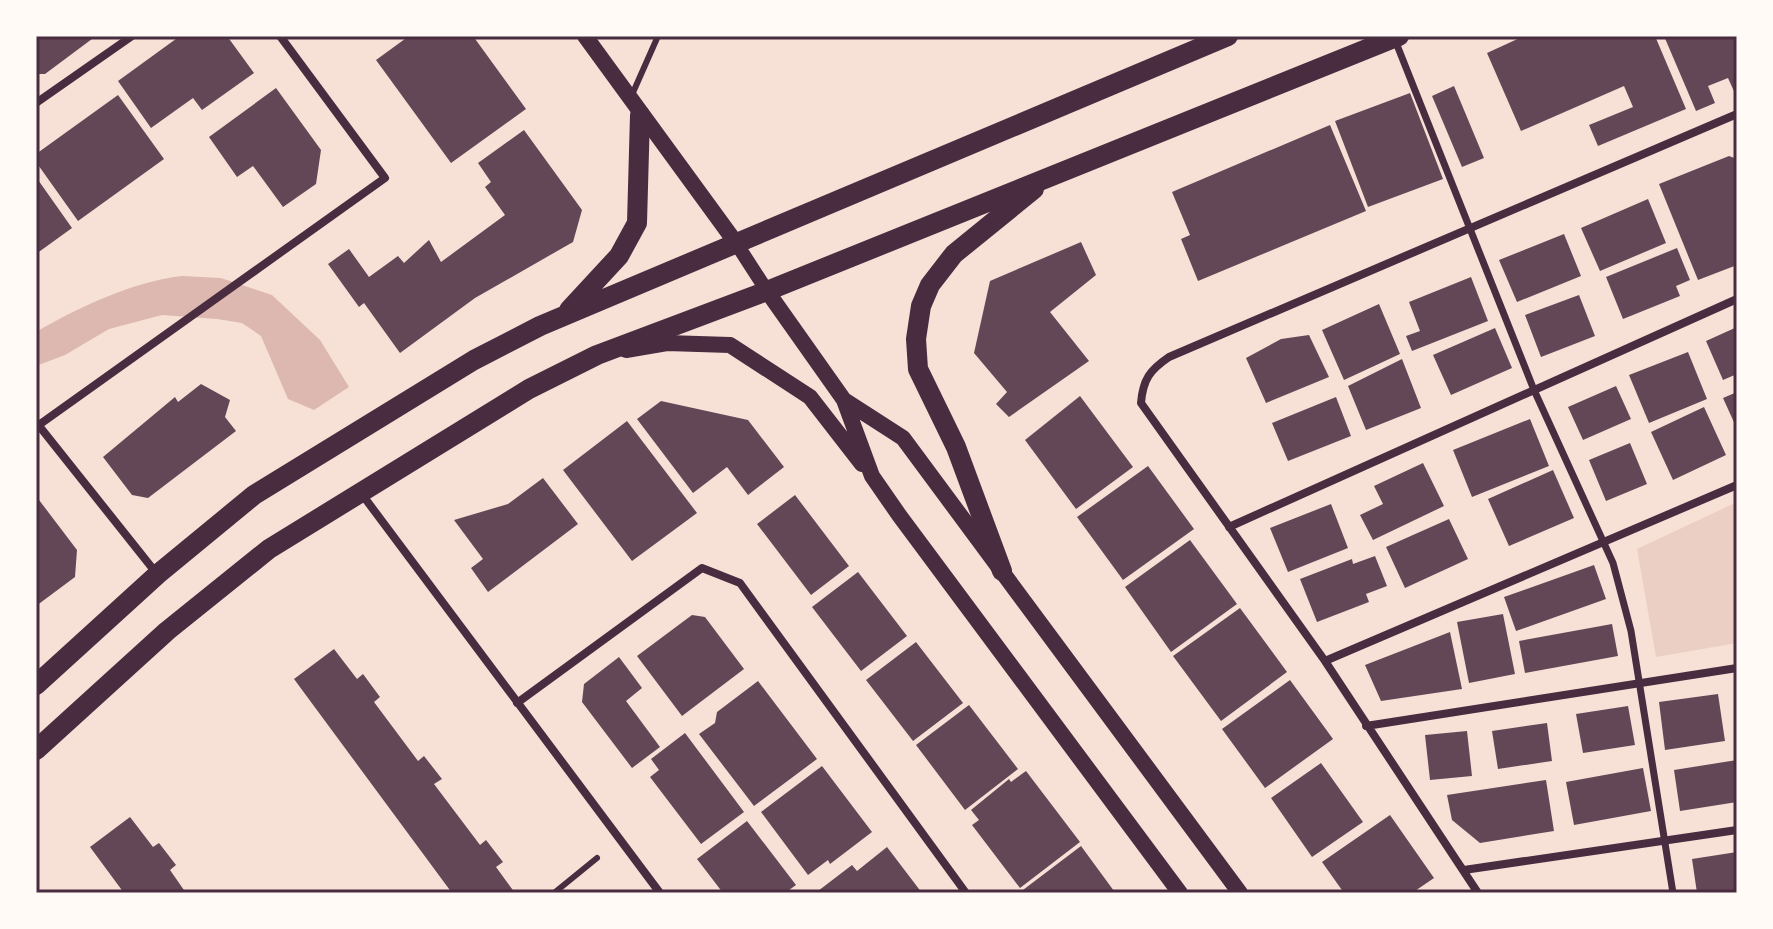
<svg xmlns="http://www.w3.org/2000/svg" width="1773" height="929" font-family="'Titillium Web',sans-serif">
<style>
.green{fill:#ebcfc5}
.water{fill:#dcb8b0}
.building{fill:#644757}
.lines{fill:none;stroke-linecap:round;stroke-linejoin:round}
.service{stroke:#4a2c40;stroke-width:6}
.pedestrian{stroke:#4a2c40;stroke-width:7}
.minor{stroke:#4a2c40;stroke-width:8}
.tertiary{stroke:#4a2c40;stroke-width:14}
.secondary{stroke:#4a2c40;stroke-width:16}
.primary{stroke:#4a2c40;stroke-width:20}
.neatline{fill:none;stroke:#4a2c40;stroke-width:3}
</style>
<rect width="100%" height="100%" fill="#f7e1d7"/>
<path class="green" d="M1737,502V643L1656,657L1637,549Z"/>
<path class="water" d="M182,276L221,278L272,295L320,340L349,387L314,410L288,399L261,336L242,323L217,319L162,315L109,329L65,355L36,366V332C79,307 132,282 182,276Z"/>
<path class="building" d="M36,36H96L45,74H36Z
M180,36H227L254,73L202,110L193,98L151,128L118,81Z
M409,36H473L526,109L451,163L376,60Z
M1524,36H1655L1686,109L1598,146L1589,125L1633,107L1624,86L1521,131L1487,53Z
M1664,36H1737V98L1728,78L1708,86L1715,103L1696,111Z
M1454,86L1484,158L1462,167L1432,96Z
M276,88L321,150L316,184L283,207L253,166L237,177L209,137Z
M1410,93L1443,179L1368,207L1335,121Z
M118,95L164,159L78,221L36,162V154Z
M1330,125L1366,211L1198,281L1181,239L1190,235L1172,192Z
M524,130L582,210L573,242L475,298L400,353L364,303L359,307L328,264L349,249L369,277L398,256L404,263L429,240L441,262L505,215L485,187L491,182L478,163Z
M1729,156L1737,159V265L1698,280L1659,184Z
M36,177L72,228L36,254Z
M1648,199L1666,243L1600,271L1581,228Z
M1564,234L1581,276L1517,302L1499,260Z
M1081,242L1096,275L1050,312L1089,361L1009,417L996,404L1007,392L974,353L990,281Z
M1677,248L1690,280L1676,286L1680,296L1623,319L1606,277Z
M1471,277L1488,321L1412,351L1406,336L1420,331L1409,302Z
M1579,295L1595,336L1541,357L1525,315Z
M1379,304L1400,354L1344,380L1322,330Z
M1737,327V374L1723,380L1706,341Z
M1495,328L1512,368L1451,395L1433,355Z
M1309,335L1329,377L1266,403L1246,358L1281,339Z
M1688,352L1707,399L1649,423L1629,375Z
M1402,359L1421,408L1366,430L1348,386Z
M201,384L230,400L225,417L236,431L148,498L132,495L103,457L175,397L178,402Z
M1616,386L1631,419L1583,440L1568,407Z
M1737,392V429L1723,398Z
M1080,396L1133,467L1076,509L1025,440Z
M1336,397L1351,436L1288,461L1272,423Z
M661,401L748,420L784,467L748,495L727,467L693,493L637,419Z
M1704,407L1726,455L1673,480L1651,432Z
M1530,419L1549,466L1472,497L1453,450Z
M627,421L697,513L632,561L563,470Z
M1630,443L1647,484L1606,501L1589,460Z
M1423,463L1444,506L1373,540L1360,515L1383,504L1374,486Z
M1148,466L1194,529L1123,580L1077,517Z
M1553,470L1574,518L1509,546L1488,499Z
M543,478L578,524L488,592L471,568L483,559L454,520L508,504Z
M795,495L849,566L811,595L757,524Z
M36,496L77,550L75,577L36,606Z
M1331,504L1348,548L1288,572L1270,528Z
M1449,519L1468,559L1405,588L1386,547Z
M1190,540L1237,604L1171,652L1125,587Z
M1375,556L1387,586L1366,594L1369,602L1317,622L1300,579L1352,559L1353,564Z
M1594,565L1606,599L1516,631L1504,597Z
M858,572L907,636L861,671L812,607Z
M1240,608L1287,672L1221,721L1173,656Z
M1503,614L1515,674L1469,683L1457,622Z
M692,615L705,617L744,669L682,716L637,656Z
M1612,624L1618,656L1525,673L1519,641Z
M1450,632L1462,689L1381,701L1365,665Z
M916,642L963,703L913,741L866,680Z
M334,649L357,679L363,674L380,697L374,702L418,761L424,756L442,779L434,784L480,845L486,840L503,862L496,867L515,893H452L294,679Z
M619,657L642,688L626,701L660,747L632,768L582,702L584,684Z
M1290,680L1333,739L1265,788L1222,729Z
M758,681L817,759L754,806L699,734L715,723L717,712Z
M1718,694L1725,741L1665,750L1659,702Z
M969,705L1018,769L965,810L916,745Z
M1628,706L1635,745L1583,753L1576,714Z
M1547,723L1552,761L1498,769L1492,731Z
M1467,731L1472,776L1430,780L1425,735Z
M685,733L744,812L701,844L650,777L659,770L651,759Z
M1737,760V802L1680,811L1674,770Z
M1321,763L1363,822L1312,857L1271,798Z
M822,766L872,832L830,864L828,860L808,875L761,812Z
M1643,768L1651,811L1574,825L1566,782Z
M1026,771L1080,842L1020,888L972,825L979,820L971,810L1009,779L1011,782Z
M1546,780L1554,831L1480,843L1452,820L1447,795Z
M1390,815L1434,878L1412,893H1344L1322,862Z
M130,817L153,847L159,843L176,865L170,870L186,893H124L90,847Z
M747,821L796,885L785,893H723L697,859Z
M1081,846L1114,891L1112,893H1019Z
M887,847L922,893L818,891L852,865L857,871Z
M1737,852V893H1697L1692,859Z"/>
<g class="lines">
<path class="service" d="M631,97L658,36
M554,893L597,858"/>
<path class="pedestrian" d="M1395,40L1534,390L1613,563L1631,631L1673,893"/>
<path class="minor" d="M36,103L132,36
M36,422L157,574
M36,427L385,178L280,36
M361,493L660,893
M1229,527L1737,299
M1325,661L1737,485
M517,703L702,568L740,583L966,893
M1366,726L1737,668
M1464,870L1737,830
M1478,893L1325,661L1141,403C1143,379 1150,370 1169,357L1737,114"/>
<path class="tertiary" d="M736,243L767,291"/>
<path class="secondary" d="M585,36L736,243
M767,291L844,400L872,476L899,515L1180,893
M626,350L667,343L730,345L810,397L862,464
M844,400L903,438L1240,893"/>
<path class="primary" d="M569,310L619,256L637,223L640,115
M1002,571L956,447L918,369L916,339L921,306L930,285L954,254L1034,189
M36,685L158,574L254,495L474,360L540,326L1228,36
M36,750L167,631L269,549L529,389L597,355L767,291L1399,36"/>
</g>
<rect width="1773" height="929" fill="none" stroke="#fffaf5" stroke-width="76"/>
<rect x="38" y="38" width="1697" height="853" class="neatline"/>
</svg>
